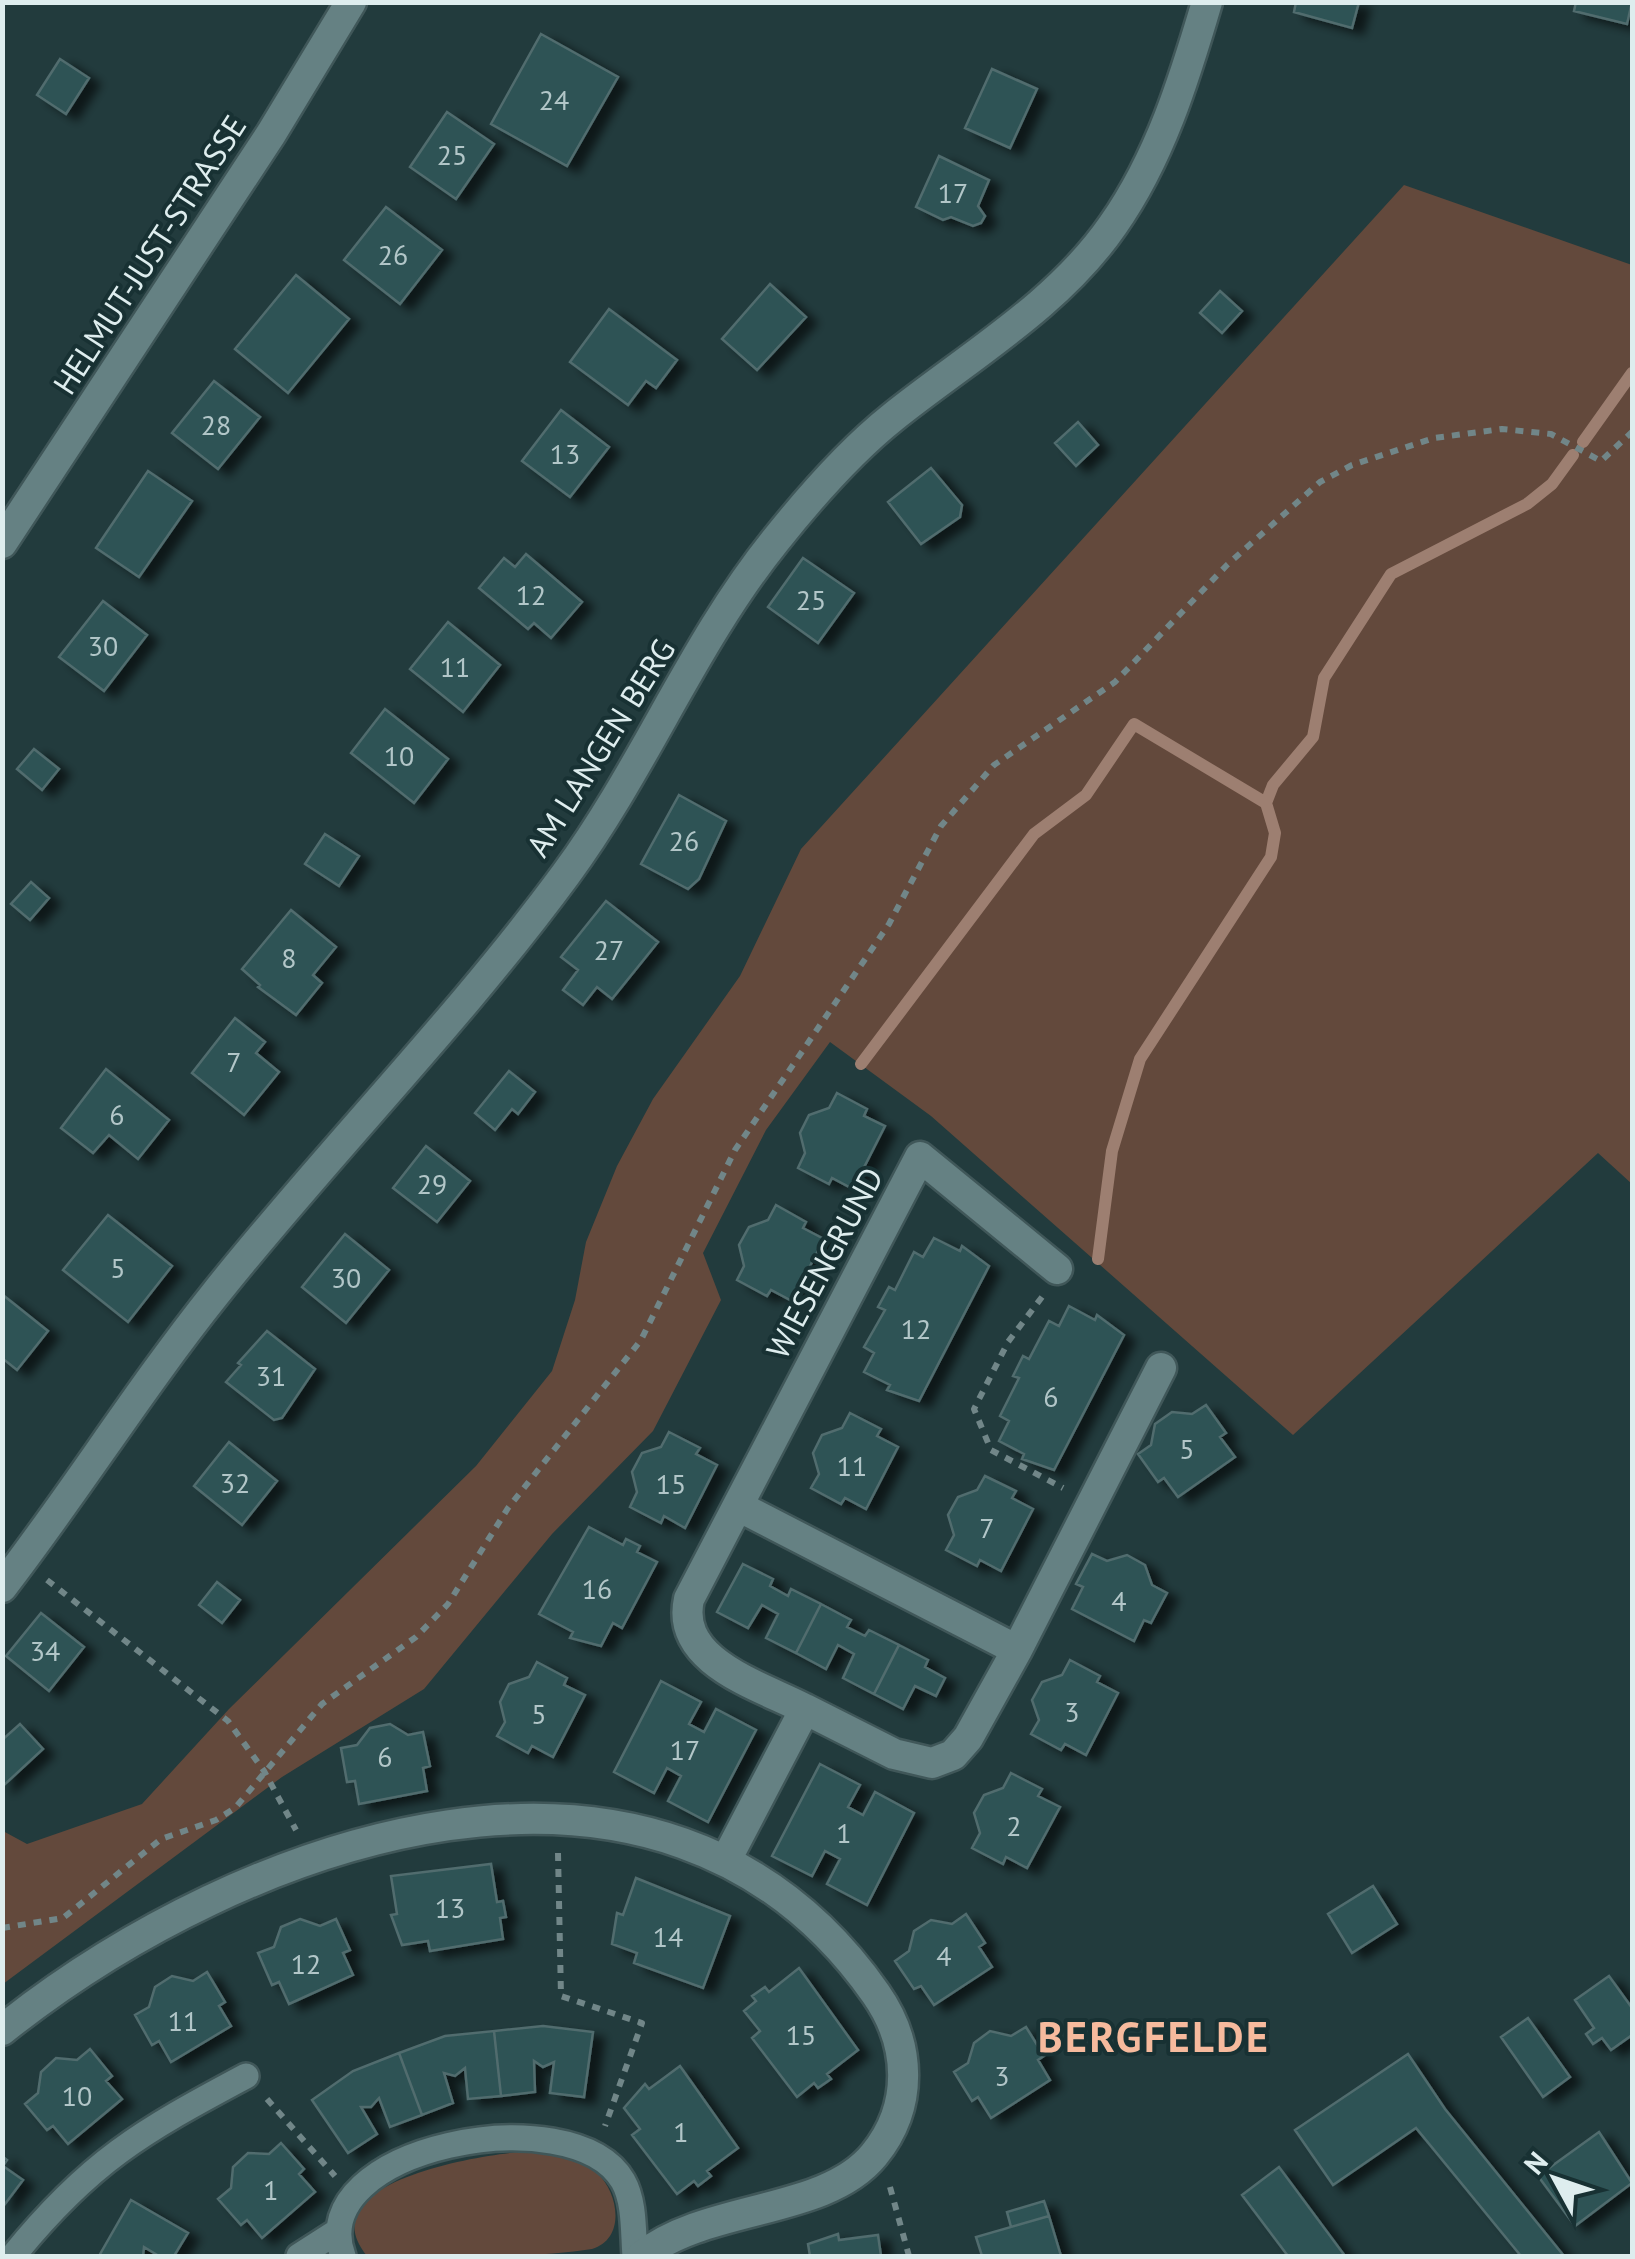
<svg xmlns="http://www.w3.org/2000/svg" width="1635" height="2259" font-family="'PT Sans',sans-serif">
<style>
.green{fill:#63493c}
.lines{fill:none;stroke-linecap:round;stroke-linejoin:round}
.stream{stroke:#9d7f71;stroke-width:12}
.building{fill:#2d5355;stroke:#516c6e;stroke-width:2.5;filter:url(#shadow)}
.lane-casing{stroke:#405759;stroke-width:30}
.street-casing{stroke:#405759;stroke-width:35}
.path{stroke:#718688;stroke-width:6;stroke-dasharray:8 8;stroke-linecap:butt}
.lane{stroke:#658183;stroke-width:25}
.street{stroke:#658183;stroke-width:30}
.labels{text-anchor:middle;stroke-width:8;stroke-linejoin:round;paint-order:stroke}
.number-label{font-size:28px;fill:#b2c6c8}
.street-label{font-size:32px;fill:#deedee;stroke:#183133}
.district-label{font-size:42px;font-weight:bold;letter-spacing:2.5px;fill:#f6ba9d;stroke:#183133}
</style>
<defs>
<filter id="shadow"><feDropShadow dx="11" dy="6" stdDeviation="5" flood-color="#0009"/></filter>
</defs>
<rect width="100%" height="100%" fill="#223b3d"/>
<path class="green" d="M1404,185L1632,265V1184L1598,1153L1293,1435L931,1116L830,1042L766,1130L703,1253L721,1300L653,1431L552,1534L424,1689L282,1777L3,1984V1831L27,1844L142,1804L229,1709L476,1466L552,1371L575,1300L586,1242L617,1166L653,1099L740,976L801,849Z
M531,2151C553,2154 579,2158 597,2173C619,2193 626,2239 592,2249C533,2259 431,2256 367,2256C305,2180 489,2153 531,2151Z"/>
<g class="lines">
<path class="stream" d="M1583,442L1632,373
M861,1064L1034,834L1086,795L1134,724L1266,803
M1098,1259L1112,1151L1140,1059L1271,857L1275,833L1266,803L1273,785L1313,737L1324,678L1391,574L1527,504L1552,484L1573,455"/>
</g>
<path class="building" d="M1296,2H1359L1352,28L1294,12Z
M1576,2H1632L1627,24L1574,11Z
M541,34L618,77L567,166L491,124Z
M60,59L89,78L66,114L37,95Z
M992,69L1037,89L1010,148L965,128Z
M447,112L494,144L456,199L410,167Z
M939,156L989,180L978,206L985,216L981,223L973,226L951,217L943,220L916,207Z
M386,207L442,250L400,304L344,260Z
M296,275L349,319L288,393L235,349Z
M770,284L806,317L757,370L722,339Z
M1220,291L1242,311L1222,333L1200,313Z
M609,309L677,360L656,388L646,381L628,405L570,362Z
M214,381L260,417L218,469L172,433Z
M561,410L609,447L570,497L522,461Z
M1078,422L1098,445L1076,466L1055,443Z
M931,468L962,505L960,517L921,544L888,502Z
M148,471L192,501L139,577L96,548Z
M526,554L582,602L551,638L534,623L528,629L479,588L504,558L515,567Z
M803,558L854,593L818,643L768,607Z
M103,601L147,635L104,691L59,657Z
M448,622L500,665L463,712L410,669Z
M385,709L448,759L414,803L351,753Z
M34,749L59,769L42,790L17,769Z
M679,795L726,821L699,879L688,889L641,864Z
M325,834L359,856L339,886L305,864Z
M31,882L49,898L30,920L11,904Z
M606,901L658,942L612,999L597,987L583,1005L563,990L578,970L561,957Z
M291,910L336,947L313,975L322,983L296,1015L258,987L260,985L242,969Z
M235,1018L265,1042L256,1053L279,1072L244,1115L192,1073Z
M106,1069L169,1120L138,1159L109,1135L93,1153L61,1128Z
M509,1071L535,1092L518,1114L512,1109L495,1130L475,1113Z
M837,1093L867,1109L864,1116L885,1126L853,1189L832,1178L829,1184L798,1168L805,1153L800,1133L809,1115L829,1108Z
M426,1146L470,1181L437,1222L393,1188Z
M776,1205L806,1222L803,1228L824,1239L792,1301L771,1290L767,1296L737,1280L744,1266L739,1245L749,1227L768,1220Z
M108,1215L172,1266L128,1322L63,1270Z
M345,1234L389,1270L346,1323L302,1287Z
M934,1238L960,1251L962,1246L989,1266L919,1401L887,1390L890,1385L864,1372L874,1353L864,1347L885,1310L878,1307L889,1287L895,1290L914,1252L923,1257Z
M3,1295L48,1331L17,1370L2,1358Z
M1069,1306L1095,1320L1097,1315L1124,1335L1054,1470L1022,1459L1024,1454L999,1441L1009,1421L1000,1416L1019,1378L1013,1376L1023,1356L1029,1359L1049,1321L1059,1326Z
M267,1331L315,1369L282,1418L274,1420L226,1382L241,1365L238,1363Z
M1206,1405L1226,1433L1220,1437L1235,1457L1178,1497L1164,1478L1158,1482L1138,1454L1151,1445L1155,1424L1172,1412L1192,1414Z
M850,1413L881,1429L877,1436L898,1447L866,1509L845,1498L841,1504L811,1488L819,1474L813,1453L822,1435L842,1428Z
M669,1432L700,1448L696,1454L717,1465L685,1528L664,1516L661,1523L630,1507L637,1492L632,1472L642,1453L661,1447Z
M229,1442L277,1481L242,1525L194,1486Z
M985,1476L1016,1491L1012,1498L1033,1509L1001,1571L980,1560L977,1566L946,1550L954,1535L948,1515L958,1497L977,1490Z
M589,1527L623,1545L626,1539L640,1546L637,1552L657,1562L622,1628L613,1623L601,1646L570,1638L573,1632L539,1614Z
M1092,1554L1107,1561L1127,1555L1145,1565L1152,1585L1167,1593L1151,1623L1144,1620L1134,1641L1072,1609L1083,1587L1076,1584Z
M743,1564L773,1579L770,1586L788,1596L791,1589L821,1604L796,1653L766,1638L778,1614L762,1605L748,1628L717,1612Z
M217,1582L240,1600L222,1623L199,1605Z
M821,1604L851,1620L847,1627L865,1636L869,1630L899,1645L874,1694L843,1678L854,1654L838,1645L826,1669L796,1653Z
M41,1613L84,1647L49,1691L6,1656Z
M899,1645L928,1660L925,1667L945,1678L936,1696L915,1686L903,1709L874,1694Z
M1070,1660L1100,1676L1097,1682L1118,1693L1086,1755L1065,1744L1061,1750L1031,1734L1039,1720L1032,1700L1042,1682L1062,1675Z
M537,1662L567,1678L564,1685L585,1695L553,1757L532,1746L528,1753L497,1736L505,1722L500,1702L509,1684L529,1677Z
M661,1681L701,1702L689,1724L704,1732L716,1709L756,1730L708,1822L668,1801L681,1776L667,1768L654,1793L614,1772Z
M20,1724L43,1749L2,1787V1740Z
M390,1724L408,1735L423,1732L430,1766L423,1768L427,1791L359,1804L355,1781L347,1782L341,1748L357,1745L370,1728Z
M820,1764L860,1785L848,1807L863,1815L875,1792L914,1813L867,1905L827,1884L840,1859L825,1851L812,1876L772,1856Z
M1011,1773L1042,1789L1038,1796L1060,1807L1027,1868L1006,1857L1003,1864L972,1848L980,1833L974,1813L984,1795L1003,1788Z
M491,1864L497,1902L503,1901L506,1917L500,1918L503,1939L430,1951L428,1941L402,1945L391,1915L397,1914L391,1876Z
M636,1878L730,1916L703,1988L634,1963L637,1953L612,1944L617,1913L623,1915Z
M1373,1886L1397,1924L1352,1953L1328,1914Z
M966,1914L985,1943L979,1947L992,1967L934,2005L921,1986L914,1989L895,1961L909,1951L914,1931L931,1920L952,1924Z
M300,1919L320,1926L336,1919L350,1950L343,1953L353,1975L289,2004L279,1982L272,1985L258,1953L274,1947L281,1927Z
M799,1968L858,2050L827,2074L831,2079L818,2088L814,2083L797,2097L752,2038L760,2031L744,2011L756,2001L752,1996L765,1987L769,1992Z
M207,1972L225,2002L219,2006L231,2026L171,2062L159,2041L152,2045L135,2015L149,2007L155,1987L172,1976L193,1981Z
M1609,1976L1632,2008V2035L1611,2050L1602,2038L1593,2044L1586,2034L1594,2028L1575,2000Z
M1528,2018L1570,2077L1543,2097L1501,2037Z
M543,2026L593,2032L584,2097L550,2093L554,2062L543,2067L534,2061L535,2092L501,2096L494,2031Z
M1026,2027L1044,2056L1038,2060L1050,2080L991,2118L978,2097L972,2101L954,2072L968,2063L974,2043L990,2031L1011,2036Z
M494,2031L501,2096L468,2099L465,2068L455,2076L444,2073L453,2103L422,2115L399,2053L445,2036Z
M90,2049L112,2076L106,2081L122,2099L68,2144L53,2126L47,2130L25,2104L38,2093L41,2072L56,2058L77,2060Z
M399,2053L422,2115L390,2127L379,2098L371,2107H361L377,2134L348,2153L312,2100L353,2071Z
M1408,2054L1445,2109L1564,2256H1521L1416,2128L1333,2185L1295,2130Z
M680,2066L738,2148L707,2171L711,2176L698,2186L694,2181L677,2194L632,2135L640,2129L624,2108L645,2084L649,2089Z
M1599,2132L1632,2183L1575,2226L1538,2176Z
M281,2143L304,2169L299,2174L315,2192L262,2238L247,2220L241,2225L218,2199L231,2188L233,2167L248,2153L269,2154Z
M2,2156L7,2160L3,2166L23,2180L2,2208Z
M1279,2167L1345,2256H1288L1242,2195Z
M131,2200L188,2233L174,2256H159L144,2247L143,2256H99Z
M1044,2201L1049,2216L1011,2227L1007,2212Z
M1049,2216L1061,2256H982L976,2237Z
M838,2234L839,2240L878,2235L881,2256H810L808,2244Z"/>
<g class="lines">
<defs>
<path id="lane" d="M13,2256C89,2162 141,2132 246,2076
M299,2256L338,2231
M343,2256C302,2147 573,2095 623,2181C635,2202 633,2233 635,2256"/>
<path id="street" d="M2,543L271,134L351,2
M738,1506L1017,1650
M2,1587C76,1491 140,1388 216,1293C329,1151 458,1021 566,874C644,768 693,643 775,541C810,497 849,452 893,417C968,357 1058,305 1113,225C1160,158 1184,80 1207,2
M805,1709L894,1754L932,1763L953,1755L968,1738L1017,1650L1161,1368
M726,1860L805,1709C759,1685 675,1662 689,1599L920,1157L1057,1269
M2,2030C241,1839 662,1687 876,1994C911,2044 914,2106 874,2155C825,2215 707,2204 642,2256"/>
</defs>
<use href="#lane" class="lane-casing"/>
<use href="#street" class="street-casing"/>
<path class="path" d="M1042,1297L1008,1342L974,1409L991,1450L1063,1488
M47,1580L228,1721L264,1771L296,1830
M558,1853L561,1996L642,2023L605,2126
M2,1928L63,1918L161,1839L216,1820L235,1808L322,1704L416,1637L448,1604L508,1508L641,1340L735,1150L889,924L941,826L994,765L1115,682L1227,565L1320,482L1352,465L1434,438L1502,429L1551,434L1601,461L1632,432
M267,2099L335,2176
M890,2187L909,2256"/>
<use href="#lane" class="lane"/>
<use href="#street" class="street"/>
</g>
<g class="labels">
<g class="number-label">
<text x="554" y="110">24</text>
<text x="452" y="165">25</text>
<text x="953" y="203">17</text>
<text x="393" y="265">26</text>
<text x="216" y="435">28</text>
<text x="565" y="464">13</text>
<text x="531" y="605">12</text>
<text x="811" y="610">25</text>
<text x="103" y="656">30</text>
<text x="455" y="677">11</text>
<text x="399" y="766">10</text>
<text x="684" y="851">26</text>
<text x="609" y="960">27</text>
<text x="289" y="968">8</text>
<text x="234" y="1072">7</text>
<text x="117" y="1125">6</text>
<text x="432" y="1194">29</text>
<text x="118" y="1278">5</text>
<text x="346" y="1288">30</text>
<text x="916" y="1339">12</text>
<text x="271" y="1386">31</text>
<text x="1051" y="1407">6</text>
<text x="1187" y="1459">5</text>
<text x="852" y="1476">11</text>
<text x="235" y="1493">32</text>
<text x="671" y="1494">15</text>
<text x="987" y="1538">7</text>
<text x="597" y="1599">16</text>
<text x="1119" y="1611">4</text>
<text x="45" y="1661">34</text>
<text x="1072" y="1722">3</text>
<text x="539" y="1724">5</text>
<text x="685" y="1760">17</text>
<text x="385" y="1767">6</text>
<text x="1014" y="1836">2</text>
<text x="844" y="1843">1</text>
<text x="450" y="1918">13</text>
<text x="668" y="1947">14</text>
<text x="944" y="1966">4</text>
<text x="306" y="1974">12</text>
<text x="183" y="2031">11</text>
<text x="801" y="2045">15</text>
<text x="1002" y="2086">3</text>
<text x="77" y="2106">10</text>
<text x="681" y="2142">1</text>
<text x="271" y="2200">1</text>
</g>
<g class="street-label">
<text transform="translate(150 255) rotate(-57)" y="11">HELMUT-JUST-STRASSE</text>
<text transform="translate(601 748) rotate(-58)" y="11">AM LANGEN BERG</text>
<text transform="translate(825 1263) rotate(-62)" y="11">WIESENGRUND</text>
</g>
<g class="district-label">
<text x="1154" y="2052">BERGFELDE</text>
</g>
</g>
<rect width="1635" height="2259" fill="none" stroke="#deedee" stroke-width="10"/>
<g transform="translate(1555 2179) rotate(310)" stroke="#183133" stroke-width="8" paint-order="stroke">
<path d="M0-8L18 38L0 25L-18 38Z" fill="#deedee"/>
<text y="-15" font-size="28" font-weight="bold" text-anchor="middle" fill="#deedee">N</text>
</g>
</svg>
